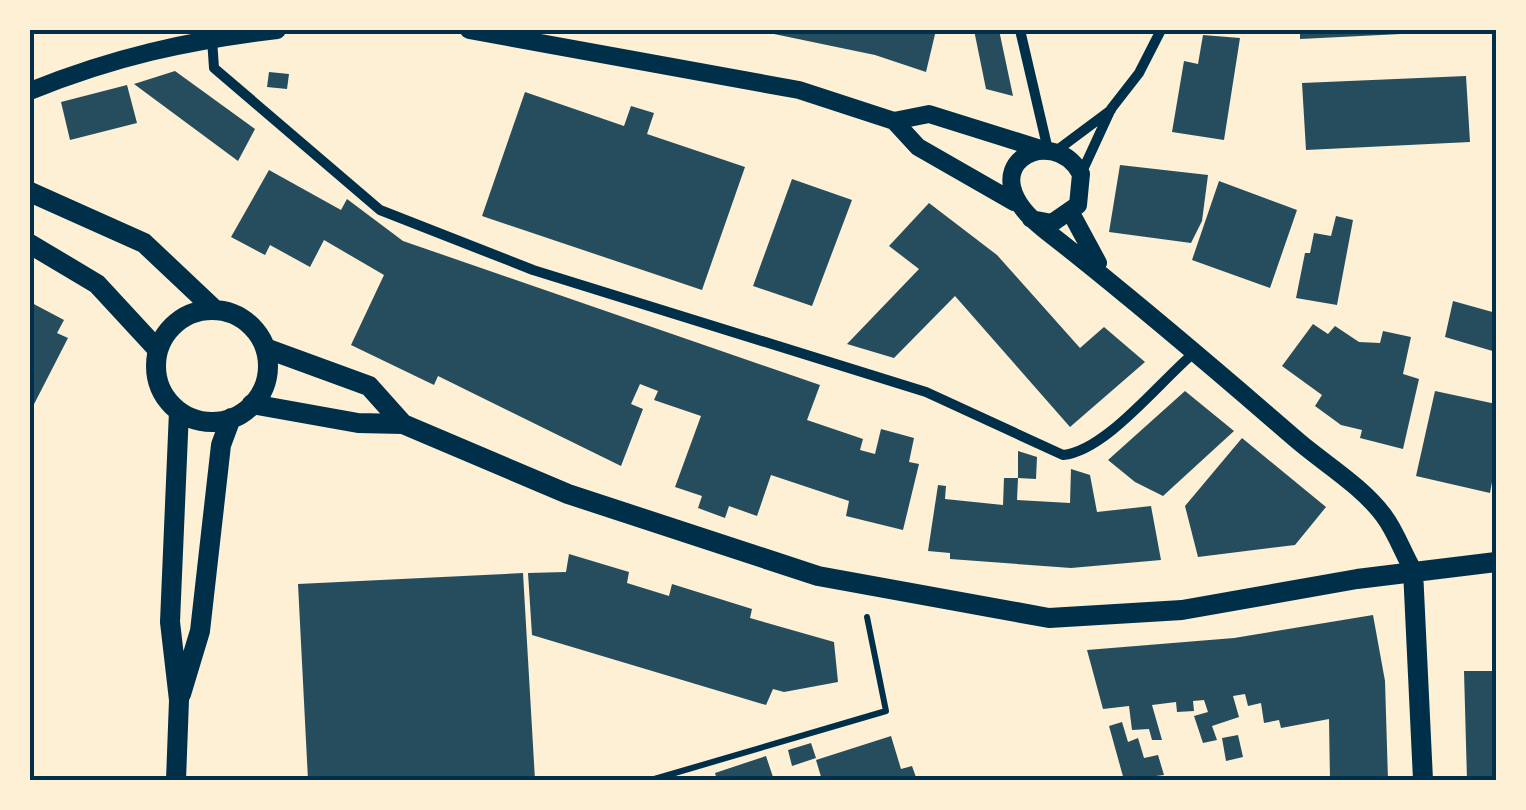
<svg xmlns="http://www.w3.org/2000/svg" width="1526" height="810" font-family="'Noto Sans',sans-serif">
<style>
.building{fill:#264d5e}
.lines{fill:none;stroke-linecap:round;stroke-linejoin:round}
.path{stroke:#003049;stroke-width:6}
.minor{stroke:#003049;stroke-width:10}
.tertiary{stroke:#003049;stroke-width:18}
.secondary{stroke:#003049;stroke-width:20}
.neatline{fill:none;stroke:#003049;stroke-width:4}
</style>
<rect width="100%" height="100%" fill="#fdf0d5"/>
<path class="building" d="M755,30H936L926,72L875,55Z
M974,30H999L1013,96L986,89Z
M1300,30H1421V33L1300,39Z
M1203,35L1240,38L1224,140L1172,132L1184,61L1198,64Z
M175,71L255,129L238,161L134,84Z
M269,72L289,74L287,89L267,87Z
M1466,76L1470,142L1306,150L1302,83Z
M127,85L137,123L70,140L61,102Z
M525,92L624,126L631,106L654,113L647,134L745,167L702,290L482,216Z
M1120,165L1208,175L1202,221L1191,243L1109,232Z
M269,170L341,210L347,199L403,241L820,385L807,420L863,439L860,450L875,454L881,429L914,438L909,462L919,464L903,530L846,516L849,501L771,475L757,516L729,506L725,518L698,508L702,496L675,487L701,416L654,400L658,391L640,384L631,404L643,409L621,466L438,376L434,385L351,345L384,275L324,240L310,267L270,245L265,255L231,237Z
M792,179L852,200L812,306L753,286Z
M1219,181L1297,210L1270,288L1192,260Z
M929,203L997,255L1080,348L1104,327L1145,362L1070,427L955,296L894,358L847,344L919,269L889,246Z
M1336,216L1353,220L1337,305L1296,298L1305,253H1310L1314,233L1331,236Z
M1453,301L1496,313V352L1445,337Z
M30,302L64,320L57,333L68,338L30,412Z
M1313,324L1328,334L1335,326L1359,342L1380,343L1383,331L1411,337L1403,374L1419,379L1403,449L1360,438L1362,430L1341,425L1315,406L1322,395L1282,366Z
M1185,391L1234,431L1163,496L1135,482L1108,460Z
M1435,391L1496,404V460L1490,493L1416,476Z
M1242,438L1326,507L1295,545L1198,557L1185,506Z
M1018,451L1037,457L1036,479L1018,478Z
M1071,469L1090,475L1097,512L1151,506L1161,560L1071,568L950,559V553L928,551L938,485L946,486L945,499L1003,505L1004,478H1018L1017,500L1070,503Z
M569,554L629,572L627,583L669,596L672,584L752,609L750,618L834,642L838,682L784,692L773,689L766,705L532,635L528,573L566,572Z
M523,573L535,780H308L298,584Z
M1373,615L1385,681L1388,780H1330L1329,719L1281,728L1279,720L1264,723L1261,703L1248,706L1245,694L1233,696L1239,717L1212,726L1217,740L1203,743L1194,716L1208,712L1204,700L1193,701L1194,711L1177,712L1176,702L1152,705L1162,740H1152L1149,729L1132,730L1129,706L1103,709L1087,650L1234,638Z
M1464,671H1496V780H1467Z
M1122,722L1128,742L1138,738L1144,758L1158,755L1164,775L1124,780L1109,726Z
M1238,735L1243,757L1226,761L1222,738Z
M891,736L901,769L912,766L917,780H822L816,760Z
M811,743L816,758L792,766L788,750Z
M766,756L774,780H717L715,773Z"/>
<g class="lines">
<path class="path" d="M651,780L886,711L867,617"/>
<path class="minor" d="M1020,30L1048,150
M212,39L214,68L380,210L533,270L926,392L1063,455C1106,451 1160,381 1195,352
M1056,151L1111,110
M1081,174L1111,109L1139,73L1161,30"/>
<path class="tertiary" d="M469,30L799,90L894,121L918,147L1014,202
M30,91C114,57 186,41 277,30
M894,121L929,114L1044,150
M1071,213L1098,263
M1031,219L1052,223L1078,205L1081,174C1053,121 963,167 1045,230C1132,298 1215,369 1298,441C1325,464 1363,487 1384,516C1396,532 1403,553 1413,570"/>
<path class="secondary" d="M30,192L144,243L215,310
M30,244L97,284L158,350
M156 366a56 56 0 1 1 112 0a56 56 0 1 1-112 0Z
M265,348L369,386L403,424
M252,404L358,423L403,424L568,494L818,576L1049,618L1182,610L1357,579L1496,562
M1413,570L1423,780
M181,694L200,631L221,445L231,418
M176,780L179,700L170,622L179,411"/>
</g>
<rect width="1526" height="810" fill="none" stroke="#fdf0d5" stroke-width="65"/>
<rect x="32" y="32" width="1462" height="746" class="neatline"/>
</svg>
